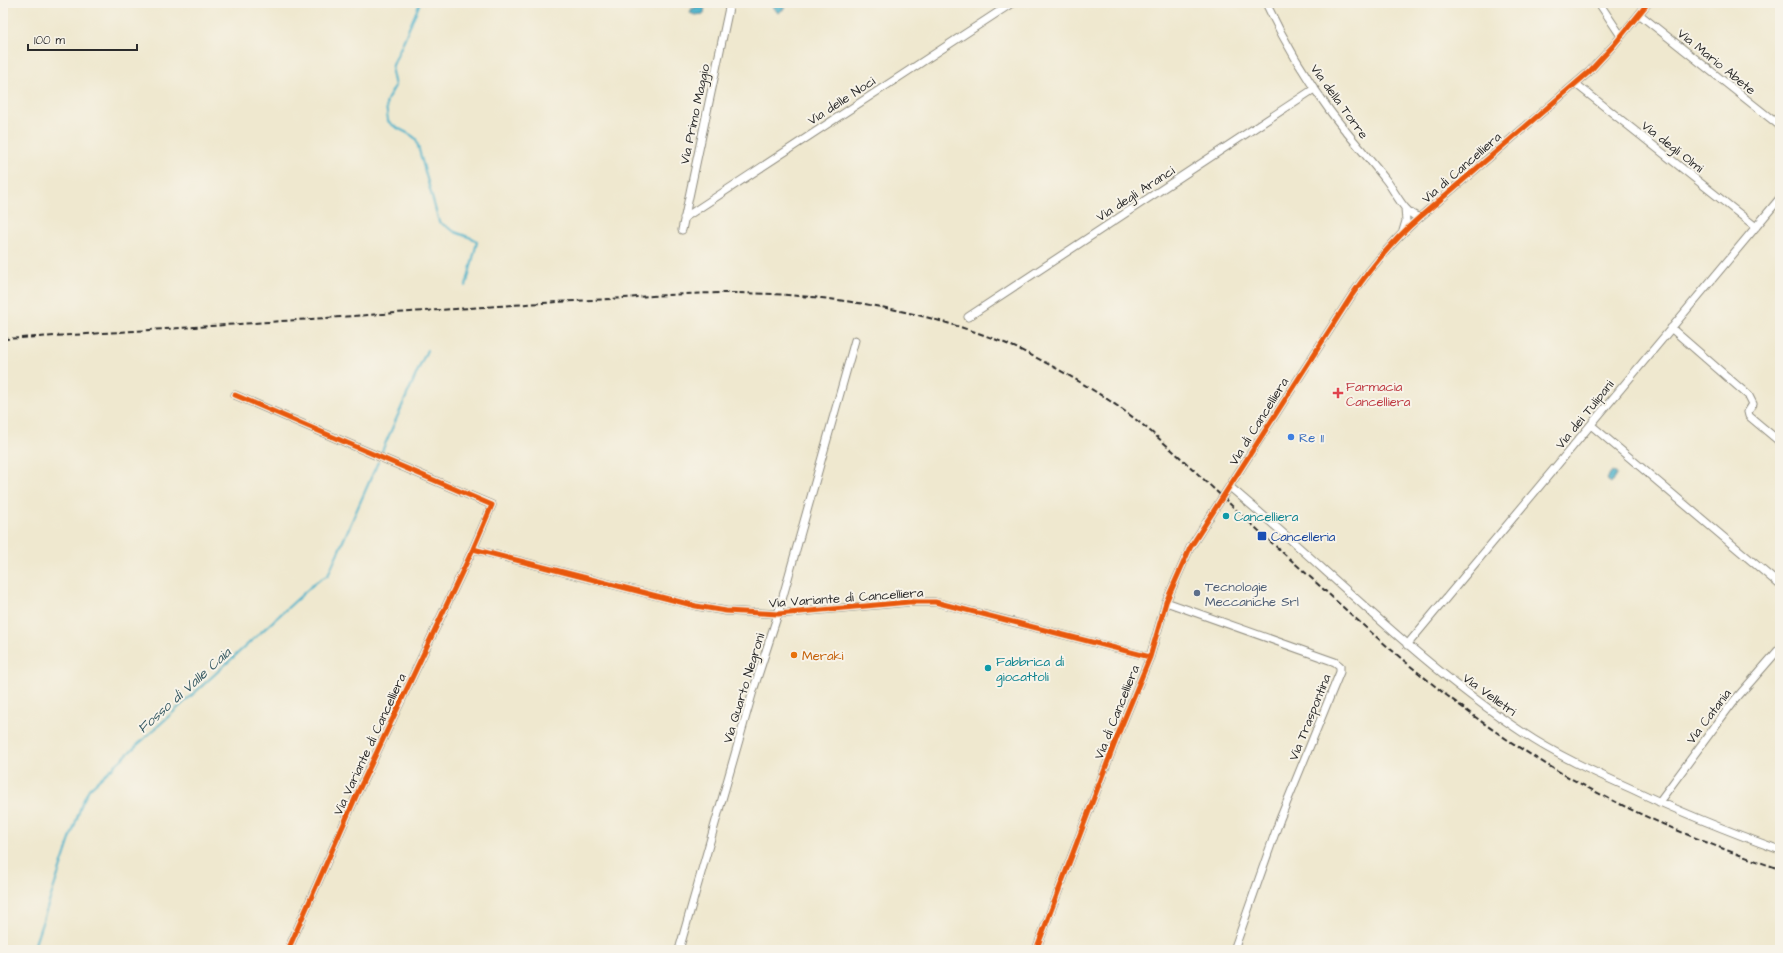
<svg xmlns="http://www.w3.org/2000/svg" width="1783" height="953" font-family="'Architects Daughter',sans-serif">
<style>
.water{fill:#4cb2cb;stroke:#3c6e7b}
.lines{fill:none;stroke-linecap:round;stroke-linejoin:round}
.stream{stroke:#4cb2cb;stroke-width:2}
.minor-casing{stroke:#8d8a7d;stroke-width:9}
.minor{stroke:#fff;stroke-width:7}
.rail{stroke:#2b2b2b;stroke-width:2;stroke-dasharray:6 3;stroke-linecap:butt}
.cycleway-casing{stroke:#f7f3e8;stroke-width:8}
.cycleway{stroke:#e8590c;stroke-width:5}
.health-dot{fill:#e0444e;stroke:#f7f3e8;stroke-width:1.5}
.shop-dot{fill:#3f7fe0;stroke:#f7f3e8;stroke-width:1.5}
.culture-dot{fill:#0f9aa8;stroke:#f7f3e8;stroke-width:1.5}
.transit-dot{fill:#1a4fb4;stroke:#f7f3e8;stroke-width:1.5}
.service-dot{fill:#5c6f8a;stroke:#f7f3e8;stroke-width:1.5}
.food-dot{fill:#e8710a;stroke:#f7f3e8;stroke-width:1.5}
.labels{text-anchor:middle;stroke-width:4;stroke-linejoin:round;paint-order:stroke}
.street-label{font-size:13px;fill:#2b2b2b;stroke:#f7f3e8}
.health-label{font-size:13px;fill:#be3a42;stroke:#f7f3e8;text-anchor:start}
.shop-label{font-size:13px;fill:#366cbe;stroke:#f7f3e8;text-anchor:start}
.culture-label{font-size:13px;fill:#0d838f;stroke:#f7f3e8;text-anchor:start}
.transit-label{font-size:13px;fill:#164399;stroke:#f7f3e8;text-anchor:start}
.service-label{font-size:13px;fill:#4e5e75;stroke:#f7f3e8;text-anchor:start}
.food-label{font-size:13px;fill:#c56008;stroke:#f7f3e8;text-anchor:start}
.water-label{font-size:14px;font-style:italic;fill:#375a63;stroke:#f7f3e8}
</style>
<rect width="100%" height="100%" fill="#f7f3e8"/>
<filter id="ink" filterUnits="userSpaceOnUse"><feTurbulence type="fractalNoise" baseFrequency=".025" numOctaves="2"/><feDisplacementMap in="SourceGraphic" scale="8" xChannelSelector="R" yChannelSelector="G"/><feConvolveMatrix kernelMatrix="1 2 1 2 8 2 1 2 1" color-interpolation-filters="sRGB"/></filter>
<filter id="wash" filterUnits="userSpaceOnUse"><feTurbulence type="fractalNoise" baseFrequency=".012" numOctaves="4" result="noise"/><feDisplacementMap in="SourceGraphic" scale="16" xChannelSelector="R" yChannelSelector="G"/><feGaussianBlur stdDeviation="0.9" result="paint"/><feColorMatrix in="noise" values="0 0 0 0 0 0 0 0 0 0 0 0 0 0 0 0 0 1.4 0 .05"/><feComposite in="paint" operator="in"/></filter>
<g filter="url(#wash)">
<rect width="100%" height="100%" fill="#efe8cf"/>
<path class="water" d="M778,3L780,5L782,3L785,8L778,13L771,4Z
M696,5H705L704,14L695,15L690,13L692,8L694,9Z
M1612,471L1617,474L1611,483L1606,479Z"/>
<g class="lines">
<path class="stream" d="M420,3L393,65L392,72L395,86L387,100L386,105L388,121C396,130 408,131 416,139L439,222L455,232L474,239L477,242L466,286
M382,451L427,350
M33,950L82,803L89,789L316,582L328,575L378,462"/>
</g>
</g>
<g filter="url(#ink)">
<g class="lines">
<defs>
<path id="minor" d="M1266,3C1284,41 1305,77 1330,111C1348,135 1368,157 1386,180C1395,191 1405,216 1420,217
M1599,3L1621,36
M1639,14L1780,126
M1576,84L1756,227
M684,218L1012,3
M682,230L730,3
M1403,231L1406,221L1405,208
M968,317L1314,89
M1671,328L1749,396L1753,404L1748,412L1749,416L1780,442
M235,395L492,505L473,549L357,794L288,950
M1591,425L1780,585
M1230,487C1328,569 1415,661 1522,732C1556,755 1594,772 1632,789C1680,812 1730,832 1780,850
M473,549L696,606L726,611L778,614L909,602H935L1150,657
M1166,602L1335,662L1340,666V672L1280,819L1234,950
M1407,645L1780,198
M1659,802L1733,702L1780,648
M679,950L753,691L778,614L855,340
M1036,950L1119,732L1150,657L1166,602L1190,548L1352,295C1372,266 1393,240 1420,217L1589,72L1613,46L1648,3"/>
</defs>
<use href="#minor" class="minor-casing"/>
<use href="#minor" class="minor"/>
<path class="rail" d="M3,339C144,331 284,321 424,311C487,307 549,302 611,299C650,296 689,293 728,293C823,293 919,308 1007,344C1042,359 1078,380 1110,401C1148,426 1182,459 1215,490C1246,519 1277,548 1309,576C1360,623 1411,669 1466,710C1557,780 1671,833 1780,869"/>
<defs>
<path id="cycleway" d="M235,395L492,505L473,549L357,794L288,950
M473,549L696,606L726,611L778,614L909,602H935L1150,657
M1036,950L1119,732L1150,657L1166,602L1190,548L1352,295C1372,266 1393,240 1420,217L1589,72L1613,46L1648,3"/>
</defs>
<use href="#cycleway" class="cycleway-casing"/>
<use href="#cycleway" class="cycleway"/>
</g>
</g>
<path class="health-dot" d="M1336 387h4v4h4v4h-4v4h-4v-4h-4v-4h4z"/>
<circle class="shop-dot" cx="1291" cy="437" r="4"/>
<g class="culture-dot">
<circle cx="1226" cy="516" r="4"/>
<circle cx="988" cy="668" r="4"/>
</g>
<rect class="transit-dot" x="1257" y="531" width="10" height="10" rx="2"/>
<circle class="service-dot" cx="1197" cy="593" r="4"/>
<circle class="food-dot" cx="794" cy="655" r="4"/>
<g class="labels">
<g class="street-label">
<text transform="translate(1717 61) rotate(39)" y="5">Via Mario Abete</text>
<text transform="translate(841 100) rotate(-33)" y="5">Via delle Noci</text>
<text transform="translate(1340 101) rotate(54)" y="5">Via della Torre</text>
<text transform="translate(694 114) rotate(-78)" y="5">Via Primo Maggio</text>
<text transform="translate(1673 146) rotate(38)" y="5">Via degli Olmi</text>
<text transform="translate(1461 167) rotate(-41)" y="5">Via di Cancelliera</text>
<text transform="translate(1135 193) rotate(-33)" y="5">Via degli Aranci</text>
<text transform="translate(1584 414) rotate(-51)" y="5">Via dei Tulipani</text>
<text transform="translate(1258 421) rotate(-58)" y="5">Via di Cancelliera</text>
<text transform="translate(846 597) rotate(-4)" y="5">Via Variante di Cancelliera</text>
<text transform="translate(743 688) rotate(-73)" y="5">Via Quarto Negroni</text>
<text transform="translate(1490 694) rotate(36)" y="5">Via Velletri</text>
<text transform="translate(1116 712) rotate(-68)" y="5">Via di Cancelliera</text>
<text transform="translate(1708 716) rotate(-53)" y="5">Via Catania</text>
<text transform="translate(1309 717) rotate(-68)" y="5">Via Traspontina</text>
<text transform="translate(369 744) rotate(-65)" y="5">Via Variante di Cancelliera</text>
</g>
<g class="health-label">
<text x="1346" y="391">Farmacia<tspan x="1346" dy="15">Cancelliera</tspan></text>
</g>
<g class="shop-label">
<text x="1299" y="442">Re 11</text>
</g>
<g class="culture-label">
<text x="1234" y="521">Cancelliera</text>
<text x="996" y="666">Fabbrica di<tspan x="996" dy="15">giocattoli</tspan></text>
</g>
<g class="transit-label">
<text x="1271" y="541">Cancelleria</text>
</g>
<g class="service-label">
<text x="1205" y="591">Tecnologie<tspan x="1205" dy="15">Meccaniche Srl</tspan></text>
</g>
<g class="food-label">
<text x="802" y="660">Meraki</text>
</g>
<g class="water-label">
<text transform="translate(184 690) rotate(-42)" y="5">Fosso di Valle Caia</text>
</g>
</g>
<rect width="1783" height="953" fill="none" stroke="#f7f3e8" stroke-width="16"/>
<path d="M28 44v6h109v-6" fill="none" stroke="#2b2b2b" stroke-width="2"/>
<text x="34" y="44" font-size="12" fill="#2b2b2b" stroke="#f7f3e8" stroke-width="3" paint-order="stroke">100 m</text>
</svg>
